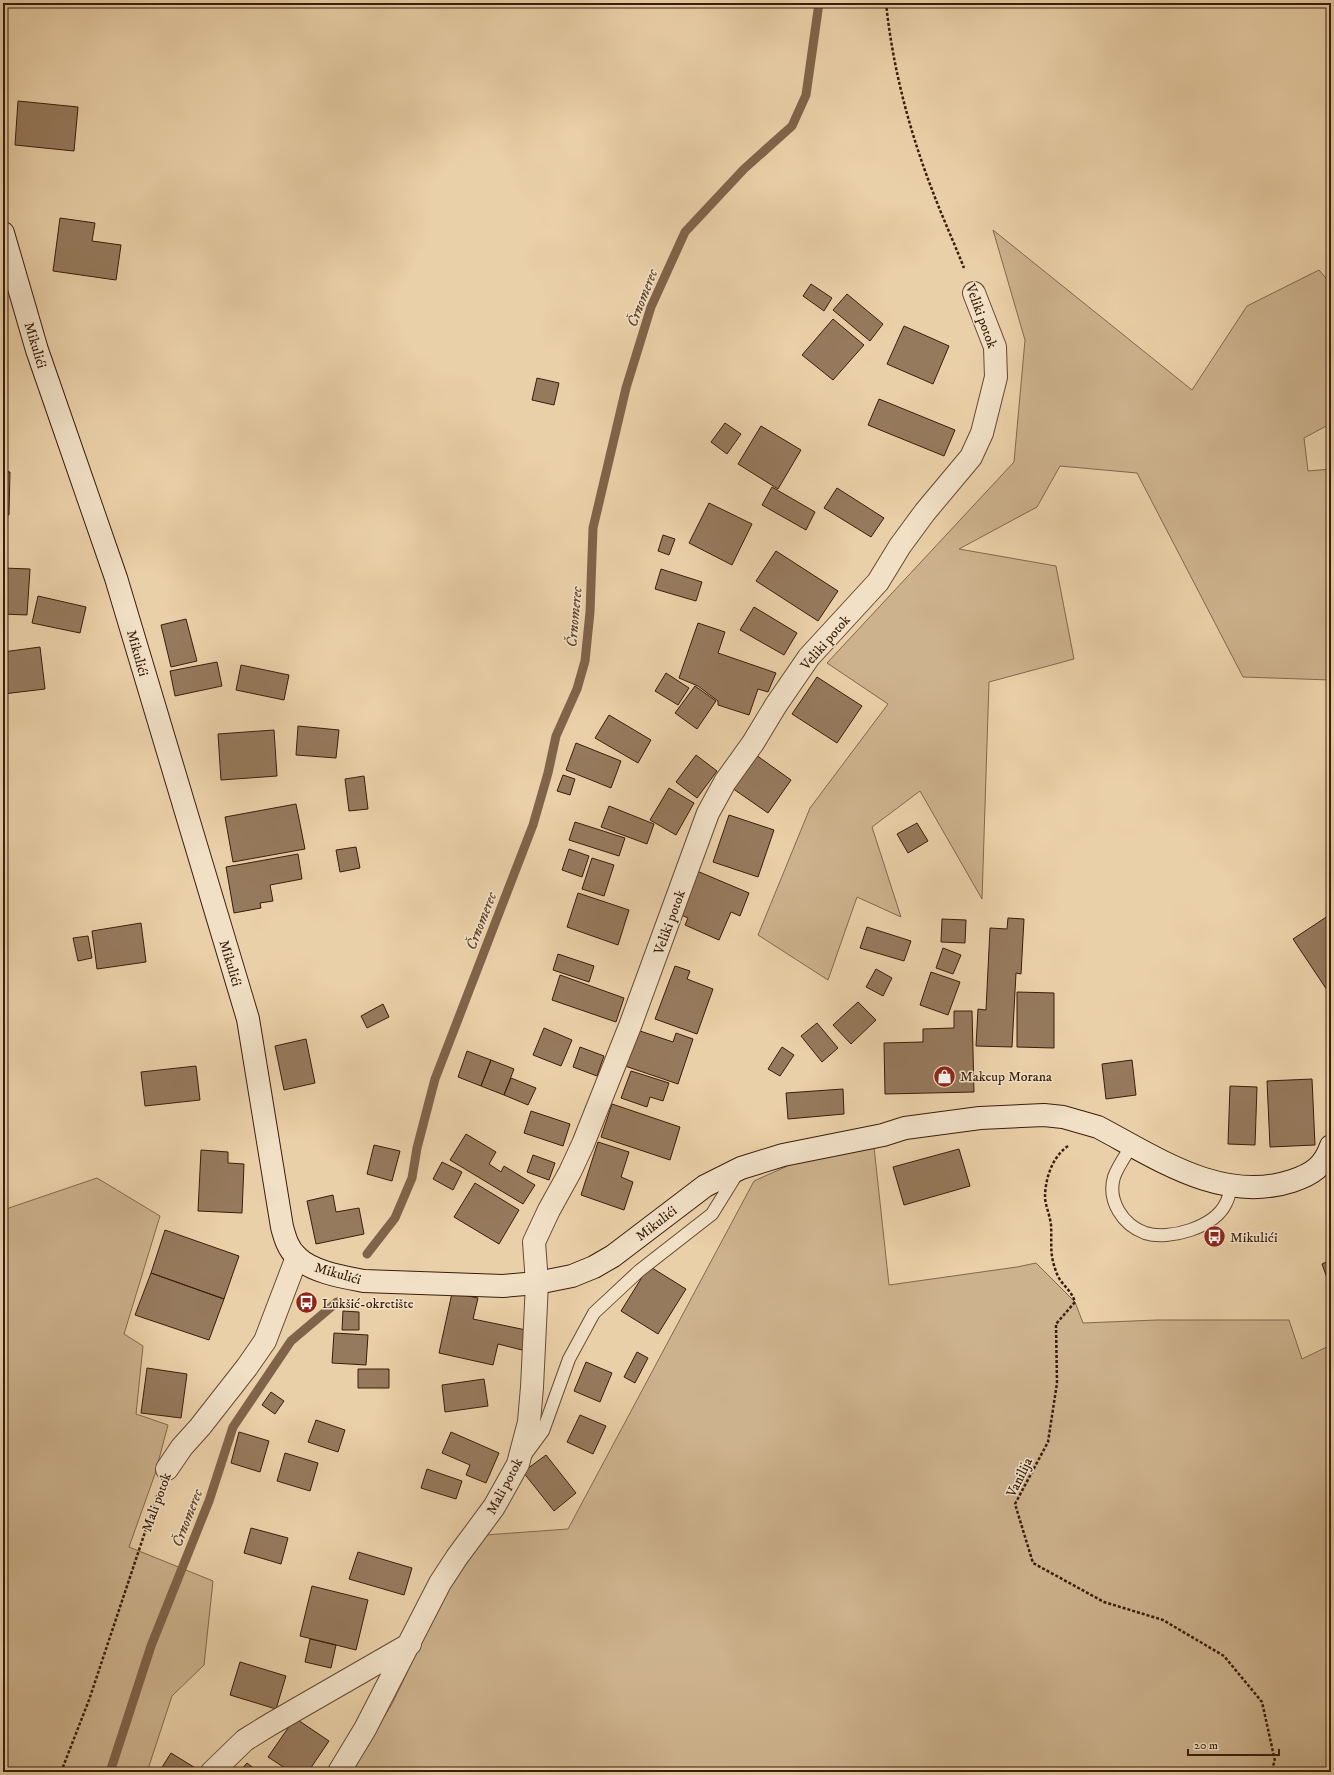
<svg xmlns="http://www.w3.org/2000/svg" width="1334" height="1775" font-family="'IM FELL DW Pica',serif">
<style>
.green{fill:#ccb28d;stroke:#83684c}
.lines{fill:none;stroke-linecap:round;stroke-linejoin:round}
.stream{stroke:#806449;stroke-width:9}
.building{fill:#967a5d;stroke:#3a1d0b}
.lane-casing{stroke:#664a32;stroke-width:14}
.street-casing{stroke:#664a32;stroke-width:24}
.secondary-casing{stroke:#3a1d0b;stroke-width:24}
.path{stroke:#3a1d0b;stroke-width:2.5;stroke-dasharray:3 2;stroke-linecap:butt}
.lane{stroke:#f1e0c6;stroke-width:12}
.street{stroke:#f1e0c6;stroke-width:22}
.secondary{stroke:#f1e0c6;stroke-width:22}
.labels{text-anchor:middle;stroke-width:3;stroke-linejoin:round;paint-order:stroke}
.street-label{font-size:14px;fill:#3a1d0b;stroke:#f1e0c6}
.poi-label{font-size:14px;fill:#3a1d0b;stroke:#f1e0c6;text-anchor:start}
.water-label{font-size:15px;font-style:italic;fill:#63462f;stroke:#f1e0c6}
</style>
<rect width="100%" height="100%" fill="#ead0a8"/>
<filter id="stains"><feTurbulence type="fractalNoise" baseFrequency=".005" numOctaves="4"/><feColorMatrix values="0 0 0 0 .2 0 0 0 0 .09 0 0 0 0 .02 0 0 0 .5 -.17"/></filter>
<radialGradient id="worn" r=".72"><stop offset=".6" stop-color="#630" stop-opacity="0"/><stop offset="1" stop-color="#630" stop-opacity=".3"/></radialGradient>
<path class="green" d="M993,230L1192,390L1247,306L1319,270L1331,284V420L1328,425L1304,438L1308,471L1331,469L1329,588H1331V680L1243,677L1137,473L1060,466L1037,507L959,549L1056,566L1074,659L989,682L982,899L920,791L872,827L901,917L857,897L828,980L758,935L810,808L888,704L827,663L1014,462L1025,340Z
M874,1147L889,1285L1017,1267L1036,1263L1075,1302L1083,1323L1157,1320H1289L1302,1359L1331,1345V1772H350L392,1704L440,1604L485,1535L568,1529L754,1181L792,1164Z
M97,1178L160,1216L124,1334L143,1346L136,1414L168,1425L155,1474L129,1547L213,1581L204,1665L172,1696L147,1772H3V1210Z"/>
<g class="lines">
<path class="stream" d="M367,1254L395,1218L412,1178L417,1148L435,1079L533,825L548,773L556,736L577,689L585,661L590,612L593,528L626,388L651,307L685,232L744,169L792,126L806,95L819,3
M110,1772L151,1646L209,1501L233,1427L291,1341L337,1302"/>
</g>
<path class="building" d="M18,101L78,107L74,151L15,145Z
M60,218L95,223L92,241L121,245L116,280L53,271Z
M811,284L832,298L824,311L803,296Z
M847,294L883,324L870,341L833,310Z
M833,319L864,345L833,380L802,355Z
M904,326L949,346L933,384L887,364Z
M537,378L559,383L554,405L532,400Z
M879,399L955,430L944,456L868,425Z
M725,423L741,434L727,454L711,442Z
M761,426L801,450L778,489L738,464Z
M3,471L10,472L9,515H3Z
M772,487L815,512L806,530L762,505Z
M837,488L884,518L871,537L824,508Z
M709,503L752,524L732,565L689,543Z
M663,535L675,539L669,555L658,551Z
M776,551L838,591L818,621L756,581Z
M3,568L30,569L27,615L3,614Z
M661,569L702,582L696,601L655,589Z
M38,596L86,607L80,633L32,623Z
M754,607L797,633L784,655L740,630Z
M186,619L197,661L171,667L161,625Z
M698,623L725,632L718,653L776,673L768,692L758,689L749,715L718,705V701L698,686L679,678Z
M40,647L45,689L3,694V652Z
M217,662L222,686L175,696L170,671Z
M241,665L289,675L284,700L236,690Z
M666,673L689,688L678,705L655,691Z
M817,677L862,706L837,743L792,714Z
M695,686L716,701L697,729L675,713Z
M609,715L651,740L638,763L595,738Z
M298,726L339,730L336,758L296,755Z
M274,730L277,776L221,780L218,734Z
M576,743L621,761L611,788L566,770Z
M696,755L717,771L697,798L676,782Z
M756,755L791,780L768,813L732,788Z
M563,775L575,779L570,795L557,791Z
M364,776L368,809L349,811L345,779Z
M669,788L694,803L676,835L650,820Z
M296,804L305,849L233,862L225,817Z
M609,806L654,824L647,844L601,827Z
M729,815L774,830L758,877L713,862Z
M575,822L625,838L619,856L569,840Z
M917,823L928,841L908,853L897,834Z
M356,847L360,868L340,872L336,850Z
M569,849L589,856L582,877L562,870Z
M298,854L302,879L270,885L273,901L260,903L261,908L234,913L226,867Z
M592,858L614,865L604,896L582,889Z
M697,871L749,893L740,916L731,912L719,940L685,925L688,918L679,914Z
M578,893L629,910L618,945L567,927Z
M1331,914V996L1293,939Z
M1008,918L1024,919L1021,974L1016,973L1012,1047L976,1046L978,1009L986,1010L990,928L1007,929Z
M942,919L966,920L965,943L941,942Z
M141,923L146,962L97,969L92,931Z
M867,927L911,941L904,961L860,948Z
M88,936L92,958L78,961L73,938Z
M943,948L961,955L953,974L936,968Z
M558,954L594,966L589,982L553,970Z
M675,966L690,971L687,979L713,989L697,1034L655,1019Z
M876,969L892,978L883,996L866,987Z
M931,972L960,982L948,1015L920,1005Z
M560,975L624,998L616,1022L552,1000Z
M1017,992L1054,993V1048L1017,1047Z
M858,1002L876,1020L851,1044L833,1025Z
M383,1004L389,1017L367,1028L361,1016Z
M954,1011H972L974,1092L885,1094L884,1043L923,1042V1029L954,1028Z
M817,1023L838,1048L822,1062L801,1036Z
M544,1028L572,1040L561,1066L533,1055Z
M637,1030L673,1042L676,1033L693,1039L678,1084L625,1066Z
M306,1039L315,1083L284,1090L275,1046Z
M580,1047L604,1056L597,1076L573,1067Z
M782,1047L794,1055L780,1076L768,1069Z
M467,1051L491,1060L481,1086L458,1077Z
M491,1060L514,1069L504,1095L481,1086Z
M1132,1060L1136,1095L1106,1099L1102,1064Z
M196,1066L200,1100L145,1106L141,1072Z
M631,1071L669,1083L663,1101L650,1097L647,1107L621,1098Z
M511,1078L536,1088L528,1105L504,1095Z
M1312,1079L1315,1145L1270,1147L1267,1081Z
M1230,1086L1257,1087L1255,1145L1228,1144Z
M843,1089L844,1114L788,1119L786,1093Z
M612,1104L680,1127L670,1160L601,1137Z
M531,1111L570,1124L563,1146L524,1133Z
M466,1134L496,1152L489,1164L501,1172L504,1166L535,1185L523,1204L450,1160Z
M598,1142L629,1152L621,1177L633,1182L624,1210L581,1195Z
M374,1145L400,1151L392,1181L367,1174Z
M959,1149L970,1186L904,1205L893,1167Z
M201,1150L228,1152V1163L244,1164L242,1213L198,1211Z
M533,1155L555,1163L549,1180L527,1172Z
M442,1162L462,1172L453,1190L433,1179Z
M475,1183L519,1210L499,1244L454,1217Z
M333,1195L336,1212L359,1208L364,1234L316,1244L307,1201Z
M165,1230L239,1256L224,1299L151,1273Z
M1331,1260V1289L1322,1264Z
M649,1266L686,1289L658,1334L621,1311Z
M151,1273L224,1299L209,1340L135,1315Z
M452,1293L478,1298L473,1319L526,1330L522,1350L498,1344L493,1365L439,1353Z
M343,1311L359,1312V1330H342Z
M334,1333L368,1335L366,1365L332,1363Z
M637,1352L648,1358L635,1383L624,1377Z
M586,1362L612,1373L600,1402L574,1391Z
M147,1368L187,1374L181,1418L141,1413Z
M358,1369H389V1388H358Z
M484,1379L488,1406L445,1412L442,1385Z
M271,1392L284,1401L275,1414L262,1405Z
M580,1415L606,1426L593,1454L567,1442Z
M316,1420L345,1430L338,1452L308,1442Z
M239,1432L269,1441L260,1472L231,1463Z
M451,1432L499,1453L486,1483L466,1475L470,1465L442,1453Z
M285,1453L318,1463L310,1491L277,1481Z
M546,1455L576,1493L554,1511L523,1472Z
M427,1469L462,1481L456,1499L421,1488Z
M251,1528L288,1538L281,1564L244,1553Z
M358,1552L412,1568L404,1595L349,1579Z
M312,1586L368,1600L356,1650L300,1636Z
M310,1639L336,1645L331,1668L305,1662Z
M240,1662L286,1676L276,1709L230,1695Z
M295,1718L329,1741L308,1772H291L268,1757Z
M171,1753L197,1769L195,1772H159Z
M247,1763L256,1770L254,1772H239Z"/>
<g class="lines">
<defs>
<path id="lane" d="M1132,1145C1126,1155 1118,1166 1114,1177C1107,1201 1123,1225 1145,1233C1169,1241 1215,1227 1226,1203C1229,1198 1230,1191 1231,1185
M526,1454L543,1431L569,1359L594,1313L639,1271L712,1214L738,1172"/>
<path id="street" d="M167,1469L182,1447L200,1427L247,1367L265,1341L297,1257
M212,1772L245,1740L271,1724L410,1644
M339,1772L365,1729L440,1583L457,1557L494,1507L518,1464L529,1422L532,1387L537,1283L534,1242L549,1210L570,1172L583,1144L630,1026L708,813L725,782L753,743L776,705L809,657L878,582L900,546L925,512L971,457L982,433L996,377L995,347L974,293"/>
<path id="secondary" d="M3,233L37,350L116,578L248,1019L282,1227C285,1238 288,1249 297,1257C312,1272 343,1277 364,1281L503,1286L537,1283L572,1276L594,1267L613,1256L705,1186L741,1168L783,1155L883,1135L905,1128L980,1118L1044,1115L1063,1117L1098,1127C1157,1158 1222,1204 1292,1181C1313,1174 1324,1166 1331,1146"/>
</defs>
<use href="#lane" class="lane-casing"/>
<use href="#street" class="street-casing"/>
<use href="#secondary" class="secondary-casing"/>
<path class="path" d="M886,3C893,71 911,137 936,200C945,223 955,245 964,268
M1068,1146C1052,1157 1045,1179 1045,1198C1046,1207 1050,1216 1051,1225C1052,1245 1049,1254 1057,1274C1061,1285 1071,1289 1075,1302L1056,1324L1057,1383L1048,1442L1015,1504L1033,1563L1104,1602L1163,1620L1224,1656L1262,1702L1275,1761L1270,1772
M61,1772L89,1700L158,1493"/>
<use href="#lane" class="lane"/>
<use href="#street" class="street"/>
<use href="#secondary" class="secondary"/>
</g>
<defs>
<symbol id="shop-disc" viewBox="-11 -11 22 22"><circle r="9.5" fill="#8f2418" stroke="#f1e0c6"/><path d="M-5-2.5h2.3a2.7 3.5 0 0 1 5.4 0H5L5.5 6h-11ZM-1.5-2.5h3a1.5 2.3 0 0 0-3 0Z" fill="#fff"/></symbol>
<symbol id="bus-disc" viewBox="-11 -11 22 22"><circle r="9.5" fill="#8f2418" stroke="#f1e0c6"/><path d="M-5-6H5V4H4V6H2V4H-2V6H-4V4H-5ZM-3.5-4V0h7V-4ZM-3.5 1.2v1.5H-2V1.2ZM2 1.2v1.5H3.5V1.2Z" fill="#fff"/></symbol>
</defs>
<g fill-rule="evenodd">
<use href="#shop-disc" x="932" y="1064" width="25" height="25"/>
<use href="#bus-disc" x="1202" y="1224" width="25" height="25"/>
<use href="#bus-disc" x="294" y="1290" width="25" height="25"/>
</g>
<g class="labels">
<g class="street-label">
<text transform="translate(982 316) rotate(70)" y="5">Veliki potok</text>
<text transform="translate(36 345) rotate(73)" y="5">Mikulići</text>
<text transform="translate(825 642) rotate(-49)" y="5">Veliki potok</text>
<text transform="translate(138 653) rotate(74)" y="5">Mikulići</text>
<text transform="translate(669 922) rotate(-70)" y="5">Veliki potok</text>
<text transform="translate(231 963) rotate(73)" y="5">Mikulići</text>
<text transform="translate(656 1223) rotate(-38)" y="5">Mikulići</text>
<text transform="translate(338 1273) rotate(16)" y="5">Mikulići</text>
<text transform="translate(1019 1477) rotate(-64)" y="5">Vanilija</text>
<text transform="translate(504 1486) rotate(-62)" y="5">Mali potok</text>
<text transform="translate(156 1502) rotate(-70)" y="5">Mali potok</text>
</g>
<g class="poi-label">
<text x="960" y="1081">Makeup Morana</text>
<text x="1230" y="1242">Mikulići</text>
<text x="322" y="1308">Lukšić-okretište</text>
</g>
<g class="water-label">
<text transform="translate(642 298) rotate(-69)" y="5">Črnomerec</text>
<text transform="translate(574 617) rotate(-85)" y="5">Črnomerec</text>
<text transform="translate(481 921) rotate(-69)" y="5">Črnomerec</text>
<text transform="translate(187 1518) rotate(-69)" y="5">Črnomerec</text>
</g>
</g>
<rect width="1334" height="1775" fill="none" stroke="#ead0a8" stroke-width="16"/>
<rect x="4" y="4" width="1326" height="1767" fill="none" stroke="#3a1d0b" stroke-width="2"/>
<rect x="8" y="8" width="1318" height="1759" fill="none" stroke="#3a1d0b"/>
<path d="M1188 1749v6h91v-6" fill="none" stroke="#3a1d0b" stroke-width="2"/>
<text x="1194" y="1749" font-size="12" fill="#3a1d0b" stroke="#f1e0c6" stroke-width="3" paint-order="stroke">20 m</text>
<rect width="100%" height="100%" filter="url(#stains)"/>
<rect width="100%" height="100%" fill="url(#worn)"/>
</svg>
